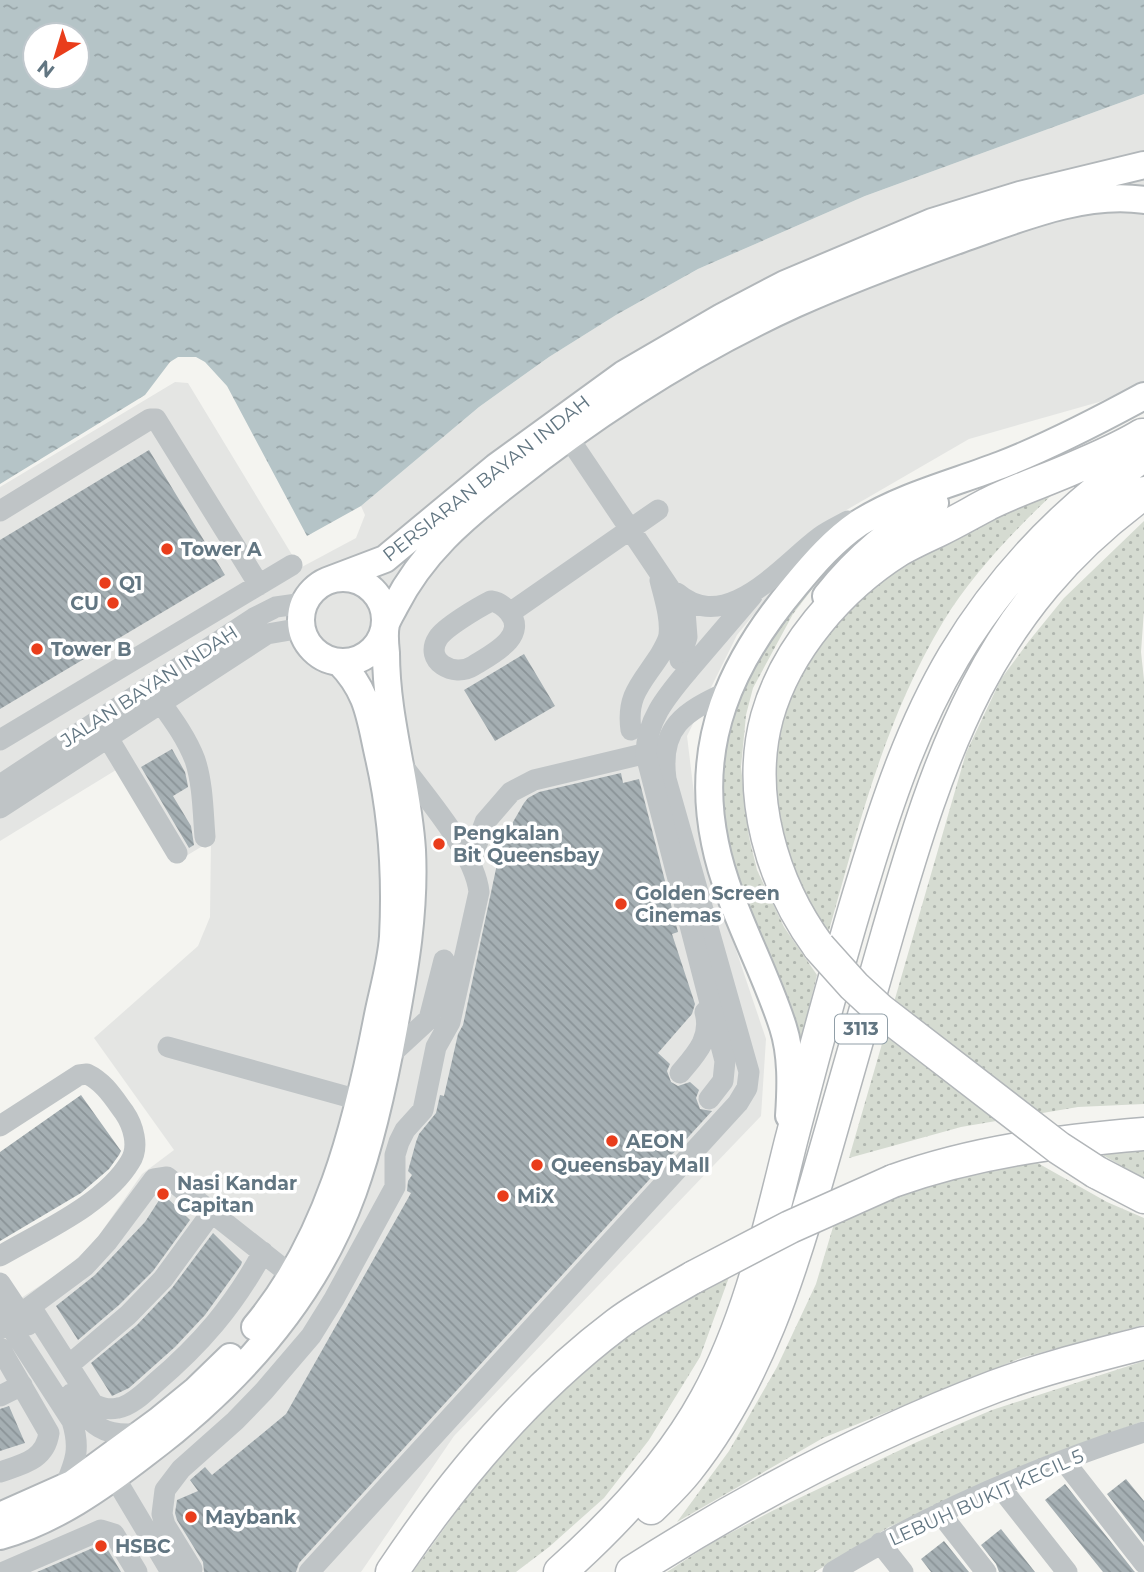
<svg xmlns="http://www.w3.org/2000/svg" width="1144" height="1572" font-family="Montserrat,sans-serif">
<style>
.built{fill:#e4e5e3}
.grass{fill:url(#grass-dots)}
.water{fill:url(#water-ripples);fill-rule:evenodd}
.building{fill:url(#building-back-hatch)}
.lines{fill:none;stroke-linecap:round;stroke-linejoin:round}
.major-casing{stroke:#b2b7ba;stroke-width:30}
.highway-casing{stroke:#b2b6b9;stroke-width:35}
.minor{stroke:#bfc4c6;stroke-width:21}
.major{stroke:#fff;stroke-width:26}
.highway{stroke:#fff;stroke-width:32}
.highway-bridge-casing{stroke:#b2b6b9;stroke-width:35;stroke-linecap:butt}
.minor-bridge{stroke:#bfc4c6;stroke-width:21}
.highway-bridge{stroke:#fff;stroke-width:32}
.poi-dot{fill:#e93d1b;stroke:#fff;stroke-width:2.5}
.labels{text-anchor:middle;stroke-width:7;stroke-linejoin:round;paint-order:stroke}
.shield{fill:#fff;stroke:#919fa8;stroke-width:2}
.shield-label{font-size:18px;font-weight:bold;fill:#627682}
.street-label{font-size:19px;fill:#627682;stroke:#fff}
.poi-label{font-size:19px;font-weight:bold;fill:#627682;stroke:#fff;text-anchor:start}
</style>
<defs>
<pattern id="grass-dots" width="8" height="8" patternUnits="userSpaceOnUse" patternTransform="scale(1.75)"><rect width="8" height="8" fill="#d5dbd1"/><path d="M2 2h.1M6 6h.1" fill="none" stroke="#b0b6af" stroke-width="1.8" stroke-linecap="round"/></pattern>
<pattern id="water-ripples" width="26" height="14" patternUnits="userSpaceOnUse" patternTransform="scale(1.75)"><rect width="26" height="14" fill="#b5c4c7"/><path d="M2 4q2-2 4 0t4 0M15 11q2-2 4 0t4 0" fill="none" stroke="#97a4a7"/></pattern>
<pattern id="building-back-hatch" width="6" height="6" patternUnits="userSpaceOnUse" patternTransform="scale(1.75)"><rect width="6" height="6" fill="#a5afb3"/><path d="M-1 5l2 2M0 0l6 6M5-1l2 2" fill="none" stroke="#8a9397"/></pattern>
</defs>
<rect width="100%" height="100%" fill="#f4f4f0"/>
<path class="built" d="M1144,94V383L1099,402L969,439L843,512L776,587L737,635L687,736L700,843L766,1039L761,1116L454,1436L361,1572H0V1312L68,1267L95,1241L142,1174L174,1150L94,1038L198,946L210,917L211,841L176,862L116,770L0,841V487L175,382L188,383L300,568L356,538L365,515L361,506L479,407L549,357L616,315L698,269L865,196Z"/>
<path class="grass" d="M1061,486C1018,527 974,571 943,622C885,718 858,828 828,934L800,890L778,821L773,764L785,701L823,633L899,561Z
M1144,521V610L1141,652L1144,680V1104L1078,1107L961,1127L849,1158L966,753L1001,679L1029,641L1064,598Z
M839,554L793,614L753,688L746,715L741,767L749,837L757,870L784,927L817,975L799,1047L737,878L728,844L719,788L729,708L777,625Z
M1144,1142V1179L1084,1144Z
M1034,1161L1107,1202L1144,1218V1325L1021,1358L823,1438L677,1522L729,1451L777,1367L816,1284L836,1217L927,1178Z
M736,1258L700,1357L649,1440L604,1498L549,1547L516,1572H413C463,1502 512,1431 576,1373C624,1329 681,1293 736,1258Z
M1144,1361V1421L1046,1456L889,1527L815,1572H667L713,1542L774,1510L917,1442L992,1410Z"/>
<path class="water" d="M0,0H1144V94L865,196L698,269L616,315L549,357L479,407L361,506L307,536L227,386L205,362L196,357H178L170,362L145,395L0,484ZM77,35V77H35V35Z"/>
<path class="building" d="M149,450L225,575L0,709V540Z
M524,654L555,706L495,741L464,690Z
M172,749L185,772L187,781L188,787L173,796L191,826L194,845L189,848L141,767Z
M621,773L623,783L639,779L678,932L672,934L695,1004L692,1014L658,1053L670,1064L667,1071L671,1082L678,1086L690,1082L699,1090L696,1098L700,1109L712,1111L299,1563L296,1572H204L203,1562L177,1520L175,1513L177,1500L198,1491L190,1480L205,1467L212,1475L286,1414L411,1193L407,1191L408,1181L412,1175L408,1171L416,1142L419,1134L436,1113L440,1095L444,1096L458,1034L463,1025L504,831L511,832L513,822L524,803L528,798L539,792Z
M81,1095L121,1151L119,1155L109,1169L81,1193L0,1241V1152Z
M163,1194L190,1220L153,1271L119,1305L78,1340L56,1306L95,1275L145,1222Z
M213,1233L242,1262L241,1265L205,1315L175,1347L129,1388L112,1396L91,1363L137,1325L172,1288Z
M9,1406L25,1443L0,1451V1409Z
M1126,1479L1144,1501V1542L1107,1494Z
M1065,1484L1134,1571L1135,1572H1103L1045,1500Z
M1001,1529L1035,1572H999L996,1564L981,1545Z
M944,1541L969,1572H931L921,1559Z
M102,1544L105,1545L121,1572H37Z"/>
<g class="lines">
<defs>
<path id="major" d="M301 620a42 42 0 1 1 84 0a42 42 0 1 1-84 0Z
M327,581L385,559L496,467L624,374L722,317L785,284L932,222L1020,195L1144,165
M826,596C858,556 891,529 935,503
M789,1116C791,1087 792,1055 783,1027C764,967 727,904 715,843C694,742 731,662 795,586C814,563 834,540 859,523C902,496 954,483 1001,465C1050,446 1098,421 1144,396
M255,1327C327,1241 356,1128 377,1020C382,993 391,965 393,937C396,878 392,815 379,758C370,719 369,692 339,662
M0,1516L72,1484L158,1421L196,1390L230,1357
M0,1536C54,1521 102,1487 146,1453C236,1385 314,1300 353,1192C372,1139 384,1083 394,1028C405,968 415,911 412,850C408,784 386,720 386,653C385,644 384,633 386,624C388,618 392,612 395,606C422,553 462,519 508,483C596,413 692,351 795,304C849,280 905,259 961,239C1018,219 1084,191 1144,200"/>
<path id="highway" d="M819,947C772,883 746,795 767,717C786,649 840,587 899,550C911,543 924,537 937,531C954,523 971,513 988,504C1016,490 1047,480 1076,467C1099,457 1121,448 1142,435
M1096,1172L1144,1197
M893,1181C974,1152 1058,1141 1144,1134
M651,1508C663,1496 676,1484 687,1470C757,1382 791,1272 821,1166C844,1088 866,1010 888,932C940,753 986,608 1144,493
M392,1572C454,1479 527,1392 617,1324C641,1306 668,1292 694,1277
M560,1572C616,1522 670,1465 706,1399C750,1319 769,1229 791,1141C814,1053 837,965 864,878C887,802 913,725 954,656C1002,576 1068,508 1144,455
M632,1572C746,1499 869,1434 996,1386C1045,1368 1094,1356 1144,1343"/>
</defs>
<use href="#major" class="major-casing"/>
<use href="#highway" class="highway-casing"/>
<path class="minor" d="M568,437L685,611L687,637L680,660
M0,511L150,419H156L259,585
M677,593C727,636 782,565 820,537C828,531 839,526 848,521
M491,601C498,602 504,606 509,612C529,637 490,655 473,666C454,678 423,661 438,638C445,627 479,607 491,601Z
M510,613L658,510
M687,672L752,596
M161,703C174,721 187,739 195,760C203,784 203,813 205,837
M631,730C626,695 642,683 660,655C663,649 668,642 669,635C671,617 664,597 660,580
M108,738L177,853
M0,740L292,565
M0,785L254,618L276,607L304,603
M0,808L267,634L302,628
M470,863L485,822L511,792L534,780L664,749
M168,1047L359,1100
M390,1055L429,1019L444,960
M0,1126L79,1075L87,1074C104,1082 113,1097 124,1112C133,1125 140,1147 130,1162C105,1204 41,1232 0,1256
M0,1283L28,1325
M31,1307L93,1404C102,1408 108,1410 118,1408C131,1406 144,1393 154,1384C200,1345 234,1306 263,1252
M0,1310L72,1421C81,1450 75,1462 64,1489
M0,1329L85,1266L107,1242L154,1179L167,1177L291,1275
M0,1348L49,1433C45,1460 23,1464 0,1472
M69,1365L128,1315L163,1279L212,1212
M71,1394C91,1426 103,1438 142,1433
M0,1396L22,1385
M1064,1461L1144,1563
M106,1463L171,1572
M1000,1487L1067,1572
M940,1513L986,1572
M880,1543L903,1572
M4,1572L101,1530L114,1534L137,1572
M188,1572L192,1569L165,1525L162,1514L165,1490L181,1469L235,1421L264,1391L311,1336L334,1299L395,1187V1155L399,1142L405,1130L423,1110L436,1047L450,1022L479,892C475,852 424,795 400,762
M309,1572L738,1103L747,1088L749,1072L666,779C659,727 684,712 727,692
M833,1572C930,1512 1036,1467 1144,1432"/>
<use href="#major" class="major"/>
<use href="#highway" class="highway"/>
<defs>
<path id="highway-bridge" d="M819,947L854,986L880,1010L1059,1148L1096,1172
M694,1277L790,1227L893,1181"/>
</defs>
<use href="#highway-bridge" class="highway-bridge-casing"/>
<path class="minor-bridge" d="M687,672C666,697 646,721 646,755L725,1061L723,1081L709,1099
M680,1073C696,1054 712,1038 705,1012"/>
<use href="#highway-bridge" class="highway-bridge"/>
</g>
<g class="poi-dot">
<circle cx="167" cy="549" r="7"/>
<circle cx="105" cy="583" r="7"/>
<circle cx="113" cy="603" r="7"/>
<circle cx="37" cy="649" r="7"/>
<circle cx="439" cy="844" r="7"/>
<circle cx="621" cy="904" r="7"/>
<circle cx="612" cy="1141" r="7"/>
<circle cx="537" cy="1165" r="7"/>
<circle cx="163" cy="1194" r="7"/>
<circle cx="503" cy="1196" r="7"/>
<circle cx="191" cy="1517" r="7"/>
<circle cx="101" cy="1546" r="7"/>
</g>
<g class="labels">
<rect class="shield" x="835" y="1014.5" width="52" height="29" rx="5"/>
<g class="shield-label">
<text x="861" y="1035">3113</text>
</g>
<g class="street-label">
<text transform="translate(486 478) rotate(-38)" y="7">PERSIARAN BAYAN INDAH</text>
<text transform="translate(149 686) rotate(-33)" y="7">JALAN BAYAN INDAH</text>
<text transform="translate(986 1497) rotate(-24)" y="7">LEBUH BUKIT KECIL 5</text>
</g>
<g class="poi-label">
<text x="181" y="556">Tower A</text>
<text x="119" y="590">Q1</text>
<text x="99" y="610" text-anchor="end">CU</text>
<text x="51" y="656">Tower B</text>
<text x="453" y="840">Pengkalan<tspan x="453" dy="22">Bit Queensbay</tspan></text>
<text x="635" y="900">Golden Screen<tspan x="635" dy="22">Cinemas</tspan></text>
<text x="626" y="1148">AEON</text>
<text x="551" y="1172">Queensbay Mall</text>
<text x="177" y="1190">Nasi Kandar<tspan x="177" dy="22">Capitan</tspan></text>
<text x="517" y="1203">MiX</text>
<text x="205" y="1524">Maybank</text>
<text x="115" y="1553">HSBC</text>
</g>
</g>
<g transform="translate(56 56) rotate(218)"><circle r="33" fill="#ffffff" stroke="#c0c8cd" stroke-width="2"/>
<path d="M0-5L12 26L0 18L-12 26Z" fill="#e93d1b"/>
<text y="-10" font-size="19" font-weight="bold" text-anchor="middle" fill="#627682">N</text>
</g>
</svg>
